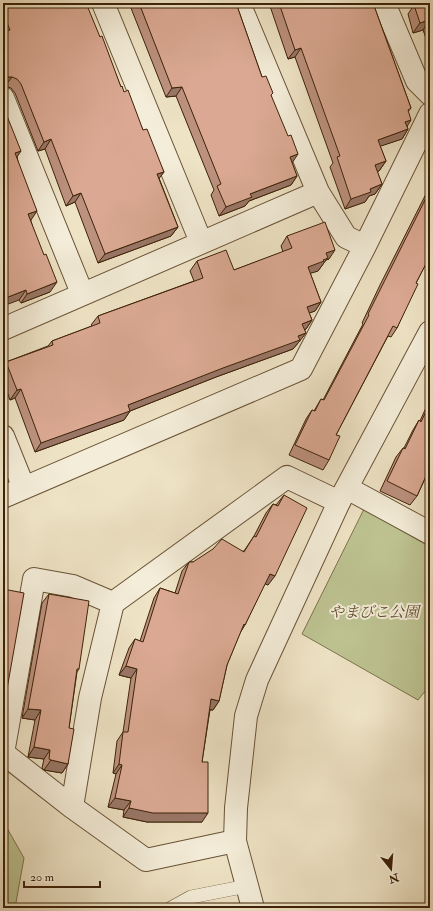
<svg xmlns="http://www.w3.org/2000/svg" width="433" height="911" font-family="'IM FELL Double Pica','Noto Serif JP',serif">
<style>
.green{fill:#bdc391;stroke:#7d724c}
.lines{fill:none;stroke-linecap:round;stroke-linejoin:round}
.service-casing{stroke:#695236;stroke-width:14}
.minor-casing{stroke:#695236;stroke-width:24}
.tertiary-casing{stroke:#695236;stroke-width:24}
.service{stroke:#f4edd9;stroke-width:13}
.minor{stroke:#f4edd9;stroke-width:22}
.tertiary{stroke:#f4edd9;stroke-width:22}
.wall{fill:#bc917e;stroke:#3d2207}
.shaded-wall{fill:#997667;stroke:#3d2207}
.building{fill:#dba993;stroke:#3d2207}
.labels{text-anchor:middle;stroke-width:4;stroke-linejoin:round;paint-order:stroke}
.park-label{font-size:15px;font-style:italic;fill:#5d4a2a;stroke:#f4edd9}
</style>
<rect width="100%" height="100%" fill="#eee3c5"/>
<filter id="stains"><feTurbulence type="fractalNoise" baseFrequency=".005" numOctaves="4"/><feColorMatrix values="0 0 0 0 .2 0 0 0 0 .09 0 0 0 0 .02 0 0 0 .5 -.17"/></filter>
<radialGradient id="worn" r=".72"><stop offset=".6" stop-color="#630" stop-opacity="0"/><stop offset="1" stop-color="#630" stop-opacity=".3"/></radialGradient>
<path class="green" d="M364,509L430,547V685L418,700L302,634Z
M3,821L24,858L15,908H3Z"/>
<g class="lines">
<defs>
<path id="service" d="M171,908L191,897L247,886"/>
<path id="minor" d="M103,3L201,242
M239,3L318,192L346,237L365,246
M384,3L417,81L430,94
M3,98L82,293
M3,329L318,192
M3,436L24,488
M347,488L430,533
M3,497L301,369L365,246L430,114
M113,603L73,586L34,579L3,753L72,807L146,860L235,841
M72,807L90,698L113,603L287,477L339,502"/>
<path id="tertiary" d="M253,908L235,841L236,808L246,716L257,680L339,502L430,332"/>
</defs>
<use href="#service" class="service-casing"/>
<use href="#minor" class="minor-casing"/>
<use href="#tertiary" class="tertiary-casing"/>
<use href="#service" class="service"/>
<use href="#minor" class="minor"/>
<use href="#tertiary" class="tertiary"/>
</g>
<path class="wall" d="M3,3L100,37L121,87L124,92L164,172L159,178L178,227L171,236L98,263L75,202L66,206L45,149L38,151L15,93L11,88L5,86H3Z
M129,3H236L262,77L271,96L292,163L297,176L291,185L249,201L245,206L219,216L211,195L214,190L176,96L166,97Z
M263,3H373L411,108L408,112L407,127L408,129L402,139L380,146L386,161L379,171H377L382,184L375,194L369,196L365,202L345,209L330,167L333,163L295,57L288,59L270,6L265,7Z
M430,3V40L427,41L423,30L413,33L408,14L414,5Z
M17,157L31,221L50,292L21,303L19,300Z
M430,186V256L416,283L397,328L391,337L388,336L336,435L329,460L323,470L289,455L306,419L312,410L314,411L321,399L323,400L363,324L362,323L380,285Z
M287,236L329,259L326,260L318,271L310,273L321,302L315,311L309,313L312,320L306,329L305,330L299,342L298,343L293,349L216,377L130,411L124,420L35,452L15,398L10,400L3,380V366L6,362L48,346L52,341L92,326L91,325L98,316L194,281L190,271L197,261L234,270L283,252L281,246Z
M430,399V468L417,496L410,505L380,491L396,457L403,448H404L413,430L419,420L420,421Z
M284,495L268,585L265,583L245,625L240,633L227,665L219,701L213,710H210L202,762V822H147L123,817L124,810L108,807L116,774L113,773L117,741L123,732L131,678L119,675L129,648L135,639L140,641L154,598L160,588L175,593L182,571L189,562H193L244,551L254,536L266,513L273,504L276,505Z
M49,594L79,669L77,672L69,728L68,764L62,773L44,770L42,768L44,759L28,757L35,720L22,718L42,603Z"/>
<path class="shaded-wall" d="M268,3H272L270,6L265,7Z
M429,20L423,30L413,33L420,23Z
M430,36V40L427,41Z
M301,48L295,57L288,59L295,50Z
M4,77H12L5,86H3V79Z
M182,87L176,96L166,97L172,88Z
M411,120L405,130V122Z
M408,129L402,139L372,149L378,140Z
M51,139L45,149L38,151L44,142Z
M21,151L15,160V153Z
M298,154L292,163L290,157Z
M386,161L379,171L369,174L375,165Z
M164,172L157,181V174Z
M297,176L291,185L249,201L245,206L219,216L226,207L250,194Z
M382,184L375,194L369,196L365,202L345,209L351,199L370,189Z
M81,193L75,202L66,206L73,196Z
M37,211L31,220L22,224L28,214Z
M178,227L171,236L98,263L105,254Z
M335,250L329,259L326,260L318,271L302,276L308,267L326,253Z
M57,282L50,292L21,303L27,294Z
M26,290L19,300L3,306V299Z
M321,302L315,311L301,316L307,307Z
M312,320L306,329L296,333L302,324Z
M306,333L299,342L298,343L293,349L216,377L130,411L124,420L35,452L41,443L128,405Z
M21,389L15,398L10,400L17,390Z
M270,574L275,576L268,585L263,583Z
M126,666L137,669L131,678L119,675Z
M211,699L219,701L213,710L205,709Z
M28,709L41,710L35,720L22,718Z
M34,747L50,750L44,759L28,757Z
M51,760L68,764L62,773L44,770Z
M119,764L122,765L116,774L113,773Z
M115,798L131,801L124,810L108,807Z
M129,808L208,813L202,822H147L123,817Z"/>
<path class="building" d="M3,3H86L100,37L102,36L121,87L122,86L124,92L128,90L143,130L147,129L164,172L157,174L178,227L105,254L81,193L73,196L51,139L44,142L21,84L17,79L12,77H4L3,79V32L10,30L3,13Z
M139,3H236L262,77L266,76L273,93L271,95L288,136L291,135L298,154L290,157L297,176L250,194L252,197L226,207L217,186L221,184L182,87L172,88Z
M279,3H373L411,108L408,110L411,120L405,122L408,129L378,140L386,161L375,165L382,184L370,189L371,192L351,199L337,157L340,156L301,48L295,50Z
M421,3H430V22L429,20L420,23L414,5Z
M3,106L21,151L15,153L37,211L28,214L44,255L46,254L57,282L27,294L26,290L3,299Z
M430,190V256L416,283L418,284L397,328L393,326L336,435L340,436L329,460L295,445L312,410L315,411L321,399L324,400L369,315L368,314Z
M325,222L335,250L326,253L328,258L323,260L324,261L308,267L321,302L307,307L312,320L302,324L306,333L298,336L300,340L223,368L128,405L130,411L41,443L21,389L17,390L6,362L53,345L52,341L100,323L98,316L203,278L197,261L226,250L234,270L292,248L287,236Z
M430,403V467L417,496L387,481L403,448L405,449L419,420L421,422Z
M284,495L307,508L275,576L270,574L245,625L244,624L227,665L219,701L211,699L202,762H208V813H153L129,808L131,801L115,798L122,765L119,764L123,732H128L137,669L126,666L135,639L143,642L160,588L178,594L189,562H193L213,549L222,539L244,552L254,536L256,537L273,504L278,506Z
M3,589L24,593L4,706H3Z
M49,594L89,601L79,669H77L69,728L74,729L68,764L51,760L49,759L50,750L34,747L41,710L28,709Z"/>
<g class="labels">
<g class="park-label">
<text x="374" y="617">やまびこ公園</text>
</g>
</g>
<rect width="433" height="911" fill="none" stroke="#eee3c5" stroke-width="16"/>
<rect x="4" y="4" width="425" height="903" fill="none" stroke="#3d2207" stroke-width="2"/>
<rect x="8" y="8" width="417" height="895" fill="none" stroke="#3d2207"/>
<g transform="translate(391 869) rotate(163)" stroke="#f4edd9" stroke-width="3" paint-order="stroke">
<path d="M0-3L7 15L0 10L-7 15Z" fill="#3d2207"/>
<text y="-6" font-size="11" font-weight="bold" text-anchor="middle" fill="#3d2207">N</text>
</g>
<path d="M24 881v6h76v-6" fill="none" stroke="#3d2207" stroke-width="2"/>
<text x="30" y="881" font-size="12" fill="#3d2207" stroke="#f4edd9" stroke-width="3" paint-order="stroke">20 m</text>
<rect width="100%" height="100%" filter="url(#stains)"/>
<rect width="100%" height="100%" fill="url(#worn)"/>
</svg>
